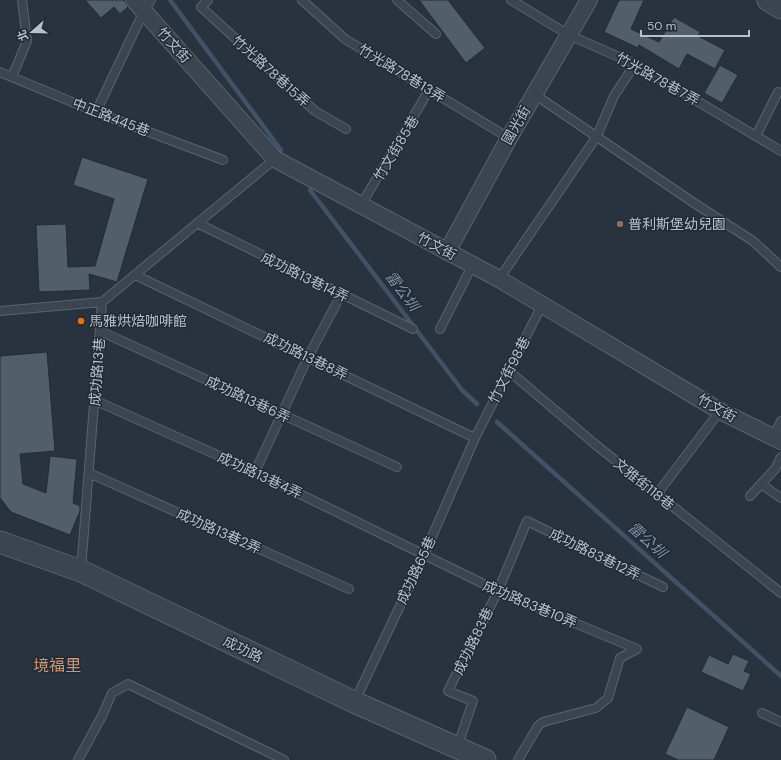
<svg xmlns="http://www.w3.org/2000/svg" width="781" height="760" font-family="'DM Sans','Noto Sans TC',sans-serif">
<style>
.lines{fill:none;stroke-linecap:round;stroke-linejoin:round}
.stream{stroke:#405267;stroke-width:4.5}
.building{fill:#525e6a;stroke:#232c37}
.service-casing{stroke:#5a636d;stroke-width:10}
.minor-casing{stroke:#5a636d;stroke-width:18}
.tertiary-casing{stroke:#5a636d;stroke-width:23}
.service{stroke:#3c454f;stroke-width:8}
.minor{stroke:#3c454f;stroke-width:16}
.tertiary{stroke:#3c454f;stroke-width:21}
.education-dot{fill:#8d6e63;stroke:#212a35;stroke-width:1.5}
.food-dot{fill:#e8710a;stroke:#212a35;stroke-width:1.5}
.labels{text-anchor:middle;stroke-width:3;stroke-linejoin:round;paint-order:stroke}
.street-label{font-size:14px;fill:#b9c0ca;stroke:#212a35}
.poi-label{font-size:14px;fill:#b9c0ca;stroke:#212a35;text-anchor:start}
.water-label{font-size:15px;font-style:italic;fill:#7c92aa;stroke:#212a35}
.quarter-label{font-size:16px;fill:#cd9471;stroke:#212a35}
</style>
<rect width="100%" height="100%" fill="#28333f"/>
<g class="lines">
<path class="stream" d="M170,0L281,150
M310,190L462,390L477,404
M497,422L781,676"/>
</g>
<path class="building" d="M85,0H124L128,7L120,14L114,7L101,18Z
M419,0H448L485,48L466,63Z
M619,0H644L631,29L659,42L674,17L700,32L698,36L725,50L715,69L687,54L679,69L639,45L638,48L604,32Z
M720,65L738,75L722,103L704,93Z
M82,157L148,179L117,282L89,274L90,290L39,292L36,225L66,224L68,267L95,266L114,199L73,185Z
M47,352L55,451L20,454L23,484L46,493L50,456L77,459L73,503L80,506V511L70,535L11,512L0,498V356Z
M733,654L749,661L744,671L751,674L743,691L701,672L709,655L728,664Z
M687,707L729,727L714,760H678L665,754Z"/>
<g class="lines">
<defs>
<path id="service" d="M208,0L201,7L315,111L346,129
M302,0L345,39L509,138
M397,0L436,34
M511,0L569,35L635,64L781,151
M0,72L96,112L223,160
M12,77L27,41L22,0
M534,94L694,203L753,241L781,267
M96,112L144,11L151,0
M756,136L778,92
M361,205L429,90
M197,223L413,329
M135,275L475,438
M499,279L597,136L614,96L635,64
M0,311L102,302
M440,329L473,264
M100,331L397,467
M509,371L596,445L781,593
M94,400L255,472L498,591L637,649
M773,438L781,421
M255,472L308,357L341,295
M89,473L349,589
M761,484L781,498
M657,494L720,411
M750,496L775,469L781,457
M81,570L102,302L275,159
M355,701L424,555L475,438L543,303
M762,713L781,722
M457,748L473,701L448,691L498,591L527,521L663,587
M78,760L102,716L112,693L128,684L284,760
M518,760L538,726L543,722L596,708L608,698L620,658L637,649"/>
<path id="minor" d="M134,0L275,159L499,279L720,411L781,441
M447,252L509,138L589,0"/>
<path id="tertiary" d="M768,0L781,8
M0,542L81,571L354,702L485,760"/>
</defs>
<use href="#service" class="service-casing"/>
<use href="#minor" class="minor-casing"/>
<use href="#tertiary" class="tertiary-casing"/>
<use href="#service" class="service"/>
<use href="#minor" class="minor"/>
<use href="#tertiary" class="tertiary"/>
</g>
<circle class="education-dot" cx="620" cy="224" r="4"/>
<circle class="food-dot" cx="81" cy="321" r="4"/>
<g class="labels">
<g class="street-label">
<text transform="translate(174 45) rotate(48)" y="5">竹文街</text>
<text transform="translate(271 71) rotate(42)" y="5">竹光路78巷15弄</text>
<text transform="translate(402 73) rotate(31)" y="5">竹光路78巷13弄</text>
<text transform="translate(658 79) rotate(29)" y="5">竹光路78巷7弄</text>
<text transform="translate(111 117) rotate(21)" y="5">中正路445巷</text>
<text transform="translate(516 125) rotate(-60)" y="5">國光街</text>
<text transform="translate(396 148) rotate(-59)" y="5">竹文街85巷</text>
<text transform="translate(437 246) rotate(28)" y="5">竹文街</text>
<text transform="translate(305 277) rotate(26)" y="5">成功路13巷14弄</text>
<text transform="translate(306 356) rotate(26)" y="5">成功路13巷8弄</text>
<text transform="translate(509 370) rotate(-63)" y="5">竹文街98巷</text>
<text transform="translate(97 372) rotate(-86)" y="5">成功路13巷</text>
<text transform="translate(248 399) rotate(25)" y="5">成功路13巷6弄</text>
<text transform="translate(717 408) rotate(29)" y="5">竹文街</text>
<text transform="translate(260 475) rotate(25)" y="5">成功路13巷4弄</text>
<text transform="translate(644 484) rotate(39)" y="5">文雅街118巷</text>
<text transform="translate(219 531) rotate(24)" y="5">成功路13巷2弄</text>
<text transform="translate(595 554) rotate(26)" y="5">成功路83巷12弄</text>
<text transform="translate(416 570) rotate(-65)" y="5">成功路65巷</text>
<text transform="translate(530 604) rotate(23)" y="5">成功路83巷10弄</text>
<text transform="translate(473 641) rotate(-64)" y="5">成功路83巷</text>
<text transform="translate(243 649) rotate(26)" y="5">成功路</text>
</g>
<g class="poi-label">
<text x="628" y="229">普利斯堡幼兒園</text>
<text x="89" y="326">馬雅烘焙咖啡館</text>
</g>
<g class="water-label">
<text transform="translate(402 291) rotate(53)" y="5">雷公圳</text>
<text transform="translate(647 540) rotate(42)" y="5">雷公圳</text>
</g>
<g class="quarter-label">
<text x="57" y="671">境福里</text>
</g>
</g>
<g transform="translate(32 32) rotate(250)" stroke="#212a35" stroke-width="3" paint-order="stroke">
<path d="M0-3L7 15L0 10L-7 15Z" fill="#b9c0ca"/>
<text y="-6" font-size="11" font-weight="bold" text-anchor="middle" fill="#b9c0ca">北</text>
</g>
<path d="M641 30v6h108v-6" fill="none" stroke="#b9c0ca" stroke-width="2"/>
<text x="647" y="30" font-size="12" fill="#b9c0ca" stroke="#212a35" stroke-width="3" paint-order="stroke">50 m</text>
</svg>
